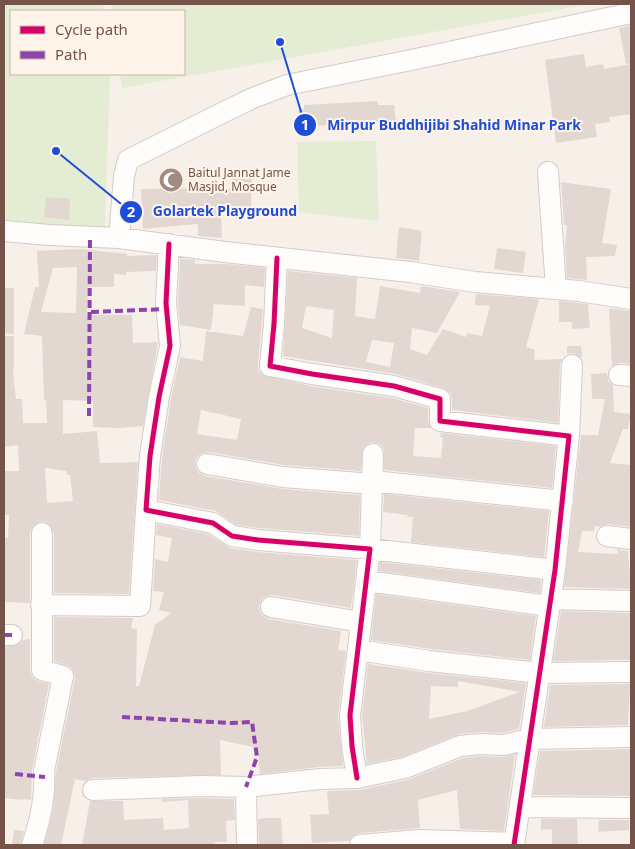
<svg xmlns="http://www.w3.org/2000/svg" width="635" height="849" font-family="'Noto Sans',sans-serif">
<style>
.green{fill:#e4ecd4}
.building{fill:#e2d8d1;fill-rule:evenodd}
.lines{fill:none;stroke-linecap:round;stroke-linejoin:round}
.minor-casing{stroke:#d4cbc6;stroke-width:22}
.minor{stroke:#fefdfc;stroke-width:20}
.quiet{stroke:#8e44ad;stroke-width:4;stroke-dasharray:8 4;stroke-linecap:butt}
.cycleway-casing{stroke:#fff4e9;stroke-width:8}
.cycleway{stroke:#d6006c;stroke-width:5}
.labels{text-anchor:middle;stroke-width:4;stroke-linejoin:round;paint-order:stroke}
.poi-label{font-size:12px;fill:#745449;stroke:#fff4e9;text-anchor:start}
.leader{fill:none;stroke:#1d4ed8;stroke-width:2}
.callout-dot{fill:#1d4ed8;stroke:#fff4e9;stroke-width:2}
.mark-label{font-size:15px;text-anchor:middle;font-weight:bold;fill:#fff}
.callout-label{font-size:14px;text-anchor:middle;font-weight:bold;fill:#1d4ed8;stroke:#fff4e9;stroke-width:4;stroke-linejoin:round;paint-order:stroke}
</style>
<rect width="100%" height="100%" fill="#f6f0e9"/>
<path class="green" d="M4,4H103L104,11H11V74H110L105,226L76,231L4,222Z
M112,4H590L122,88L120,74H184V11H113Z
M376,141L379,221L299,212L297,142Z"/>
<path class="building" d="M631,25V63L626,64L619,28Z
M584,54L586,67L603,64L604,69L631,64V114L609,117L610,122L595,124L597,137L556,143L545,60Z
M377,101L378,105H394L396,121L299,127L298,110L304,109V105Z
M232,169L252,170L251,211H221L222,238L198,236V224L143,229L141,189L232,188Z
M561,182L611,189L602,243L617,245L615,256L586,257L587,280L567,278L565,245L567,225H564Z
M46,197L70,199L69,220L44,217Z
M399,227L422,231L419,261L396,258Z
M497,248L526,252L523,273L494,269Z
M81,249L127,254V256L157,255L156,271L126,272V275L114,274V287H88L87,315H132L133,343L158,342L143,426L120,428L93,427V401L63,400V434L97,431L100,463L138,462L129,594L54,593V533L52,528L48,523L42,521L37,523L32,527L30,533V603L4,602V538H8L9,515H4V471H19L18,445L4,447V336H14V370H13L16,399H22L23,423H47L46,400H44L42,336L24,334L35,287H39L37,251ZM77,267L76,313L41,312L53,268ZM45,468L66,471L67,475H70L73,501L47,503Z
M180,259L195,260V264H226L265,268L264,287L245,285V306L214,304L211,330L180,325L178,303Z
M288,271L357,278L355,316L375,319L380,286L420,293L421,286L460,292L437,333L412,328L410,349L427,355L443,329L466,337L467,333L482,336L490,306L475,305L476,294L539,299L526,347L535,350L534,360L562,359L560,364L558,423L452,410V399L450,392L443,388L396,374L283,356ZM306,306L334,310L332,338L302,328ZM372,340L394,343L390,367L366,362Z
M4,288H14V334L4,333Z
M559,301L588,304L590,328L572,329V322H559Z
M251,307L263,309L258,365L259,371L263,375L310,386L392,398L428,408V421L431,428H415L413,456L441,458L443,438L440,437L441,433L556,446L552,488L384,470V449L380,444L373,442L367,444L363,448L361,471L284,465L209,452L203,453L198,456L195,462L196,468L199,473L205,476L282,489L360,495L359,536L259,528L236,525L216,511L159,500L162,457L171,399L180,357L203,361L206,331L243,336ZM201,410L241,419L237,440L197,434Z
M609,308L631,311V364L620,363L612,366Z
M567,346H581L582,358L573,353L567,354Z
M607,373L608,380L613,385L614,412L631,414L628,429H623L610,463L631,465V527L608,524L599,527L595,526L594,531H582L578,552L618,554L617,549L628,551L631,589L564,587L581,435H598L605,399H592L591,374Z
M384,494L549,511L544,557L411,542L413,517H407L408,515L383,512Z
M157,524L208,534L230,548L257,552L357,560L351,608L273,595L267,596L262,599L259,606L260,612L263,616L269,619L341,631L338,650L346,651L338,716L343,766L319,767L260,774L258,748L220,740L221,775L93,778L85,781L75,779L61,845H44L53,810L56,772L75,678L74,672L71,667L54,661V617L133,618L131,628L137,629L136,686H139L155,625L171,613L159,610L164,592L153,591L155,559L168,562L172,538L156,535Z
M380,562L541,580L540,593L379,571Z
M376,594L536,616L530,660L431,649L371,640Z
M561,611L631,613V660L553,661Z
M30,639V670L32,677L38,681L49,684L32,769L31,800L23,799V800L4,798V647L17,645L23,640Z
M368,664L428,673L526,683L519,729L503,733L480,732L459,734L402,757L367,764L362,715ZM458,681L520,692L467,711L429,719L431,686L458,687Z
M630,684L628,725L544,727L550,685Z
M631,749V796L533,795L540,751Z
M515,754L504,831L460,829L457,790L418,800L420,828L359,833L353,836L349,841L312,843L310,815L329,814L327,791L359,790L407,780L463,758L480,756L504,757Z
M201,798L234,799L235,820L226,821L227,842H215V845H82L90,801H123L124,820L163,818L164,830L189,828L188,800L162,802V799Z
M266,818H281L283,845H259L258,819Z
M541,819H577L578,845H552V829L541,830Z
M599,820H629V830L598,832Z
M14,830L24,831L20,845H12Z"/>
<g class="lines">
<defs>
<path id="minor" d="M548,172L556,289
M4,231L49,235L119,238L225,252L410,272L475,282L579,291L631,299
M119,238L124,176L128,160L224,112L253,98L287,85L416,59L631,13
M169,244L166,303L170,346L159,397L150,456L146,510L213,523L232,536L258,540L370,549L350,715L352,746L357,778
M277,258L274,324L270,366L312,374L394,386L440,399V421L569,436L555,570L514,845
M619,375L631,376
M569,436L572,365
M373,454L370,549L555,570
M207,464L283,477L373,484
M373,481L563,501
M607,536L631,539
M367,581L549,606
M550,599L631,601
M41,605L140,606L146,510
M271,607L361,622
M4,635H12
M358,650L429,661L540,673L631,672
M246,787L247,845
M93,790L201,786L246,787L320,779L357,778L405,768L460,746L480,744L504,745L529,739L631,737
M520,807L631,808
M32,845C40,821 46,796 44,771L63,676L42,670V533
M360,845L419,840L514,843"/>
</defs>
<use href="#minor" class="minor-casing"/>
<use href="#minor" class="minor"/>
<path class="quiet" d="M91,312L167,309
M89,416L90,236
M4,635H12
M122,717L230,723L252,722L257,757L246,787
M15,774L45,777"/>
<defs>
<path id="cycleway" d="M169,244L166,303L170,346L159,397L150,456L146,510L213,523L232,536L258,540L370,549L350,715L352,746L357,778
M277,258L274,324L270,366L312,374L394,386L440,399V421L569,436L555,570L514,845"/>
</defs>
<use href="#cycleway" class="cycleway-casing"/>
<use href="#cycleway" class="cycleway"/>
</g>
<defs>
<symbol id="mosque-disc" viewBox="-11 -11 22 22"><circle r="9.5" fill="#a28b81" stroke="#fff4e9"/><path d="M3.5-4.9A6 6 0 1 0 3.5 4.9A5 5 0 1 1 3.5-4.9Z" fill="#fff"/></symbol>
</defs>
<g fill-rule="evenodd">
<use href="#mosque-disc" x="157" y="166" width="28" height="28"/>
</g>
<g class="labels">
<g class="poi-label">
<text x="188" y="177">Baitul Jannat Jame<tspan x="188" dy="14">Masjid, Mosque</tspan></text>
</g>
</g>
<path class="leader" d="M280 42L305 125M56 151L131 212"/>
<g class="callout-dot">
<circle cx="280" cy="42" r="5"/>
<circle cx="56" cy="151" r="5"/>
<circle cx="305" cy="125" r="12"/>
<circle cx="131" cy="212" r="12"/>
</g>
<g class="mark-label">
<text x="305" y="130">1</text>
<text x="131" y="217">2</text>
</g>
<g class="callout-label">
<text x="454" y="130">Mirpur Buddhijibi Shahid Minar Park</text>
<text x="225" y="216">Golartek Playground</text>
</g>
<rect width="635" height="849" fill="none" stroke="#745449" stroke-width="10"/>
<rect x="10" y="10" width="175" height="65" fill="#fff4e9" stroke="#c7b4a9"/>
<rect x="20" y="26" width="25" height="8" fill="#d6006c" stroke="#c7b4a9"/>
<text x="55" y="35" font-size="15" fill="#745449">Cycle path</text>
<rect x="20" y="51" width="25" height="8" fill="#8e44ad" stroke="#c7b4a9"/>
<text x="55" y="60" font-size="15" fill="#745449">Path</text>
</svg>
